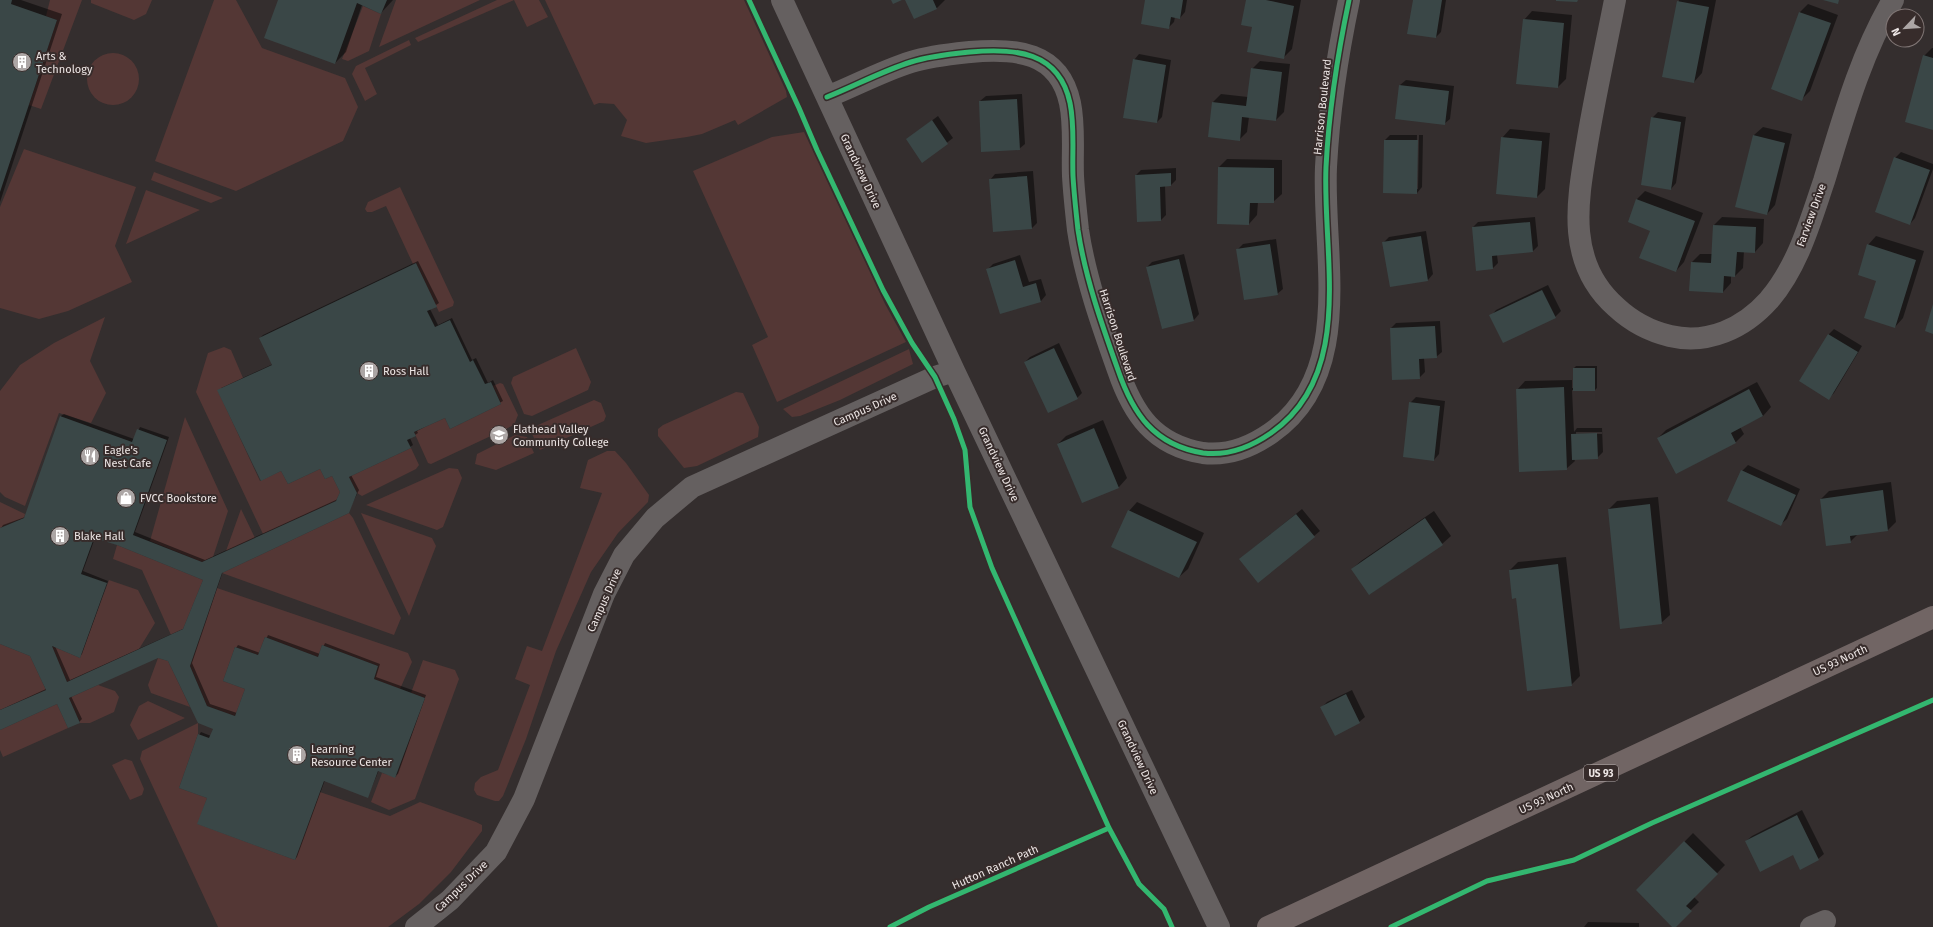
<svg xmlns="http://www.w3.org/2000/svg" width="1933" height="927" font-family="'Fira Sans',sans-serif">
<style>
.green{fill:#543735}
.shadow{fill:#0007;fill-rule:evenodd}
.building{fill:#3a4747;fill-rule:evenodd}
.lines{fill:none;stroke-linecap:round;stroke-linejoin:round}
.minor{stroke:#656060;stroke-width:22}
.major{stroke:#716564;stroke-width:22}
.cycleway-casing{stroke:#372c2b;stroke-width:8}
.cycleway{stroke:#33b770;stroke-width:5}
.labels{text-anchor:middle;stroke-width:4;stroke-linejoin:round;paint-order:stroke}
.shield{fill:#372c2b;stroke:#b6aead;stroke-width:1}
.shield-label{font-size:10px;font-weight:bold;fill:#ede6e5}
.poi-label{font-size:11px;fill:#ede6e5;stroke:#372c2b;text-anchor:start}
.street-label{font-size:11px;fill:#ede6e5;stroke:#372c2b}
</style>
<rect width="100%" height="100%" fill="#342e2e"/>
<path class="green" d="M50,0H82L41,109L29,105L57,20L46,16Z
M91,0H152L146,14L134,20L91,3Z
M214,0H236L262,48L345,78L358,107L343,141L236,191L155,161Z
M396,0H480L379,47Z
M497,0H539L548,17L527,27L514,0L418,42L415,38Z
M545,0H744L786,91L787,97L738,125L735,120L702,134L687,137L646,143L621,136L627,120L614,104L599,103L594,105Z
M363,6L381,14L369,51L348,61L342,59Z
M409,40L411,45L365,68L377,94L365,101L352,74L356,66Z
M87 79a26 26 0 1 1 52 0a26 26 0 1 1-52 0Z
M804,132L885,304L906,342L777,402L752,345L768,337L693,171L772,137Z
M24,149L136,187L115,246L132,282L68,311L39,319L0,308V207Z
M154,172L223,198L211,203L151,180Z
M400,187L454,302L453,306L439,312L416,263L413,264L386,206L372,212H367L365,209L368,202Z
M146,190L200,210L126,244Z
M105,317L90,361L106,393L91,423L59,413L25,506L5,497L0,492V391L20,365L54,343Z
M224,347L231,350L243,378L218,391L260,481L281,471L288,484L320,469L325,479L332,476L340,492L336,501L263,534L196,392L208,353Z
M576,348L591,382L588,390L532,416L524,414L511,383L513,377Z
M909,349L913,364L840,400L800,416L792,417L783,409Z
M500,383L503,384L518,415L514,425L431,464L428,463L414,432L445,418L450,429L501,404L493,386Z
M736,392L743,393L759,427L758,437L697,466L684,468L658,436V429L663,425Z
M594,400L601,403L606,416L604,421L540,450L532,434L538,425Z
M185,417L228,511L213,557L202,562L150,541Z
M515,435L527,437L534,453L496,470L475,464L477,454Z
M411,448L419,465L416,469L362,496L357,493L349,477Z
M607,451H615L626,463L649,495L648,502L618,533L591,572L556,651L526,739L503,796L499,801H495L477,795L474,790L475,783L481,777L498,770L530,685L515,679L527,646L542,651L602,493L580,488L588,460Z
M449,468L458,469L462,478L443,527L437,530L366,505Z
M0,502L25,514L24,518L0,528Z
M241,509L255,538L226,551Z
M349,513L353,518L401,618L394,635L222,573Z
M361,513L432,538L436,546L409,616Z
M117,545L203,580L183,629L171,635L142,570L113,559Z
M109,580L138,590L155,623L139,649L67,682L52,646L80,658Z
M217,588L408,653L412,662L400,689L374,679L378,666L322,645L318,657L265,637L258,655L235,647L223,681L245,689L235,716L207,706L190,666Z
M0,644L30,656L46,690L0,710Z
M158,658L168,661L190,707L151,693L148,685Z
M423,660L455,670L459,679L415,799L389,810L371,802L382,773L396,777L425,698L411,693Z
M98,685L115,691L119,697L114,712L90,723H80L69,698Z
M148,701L185,718L138,740L130,725L139,706Z
M57,704L68,728L3,757L0,750V730Z
M198,723V734L179,788L207,798L198,824L295,860L320,792L390,816L420,802L476,822L482,825V831L451,872L419,904L388,927H218L140,759L142,751Z
M125,759L132,761L144,789L142,795L130,800L112,765Z"/>
<path class="shadow" d="M0,0H21L62,14L0,202Z
M279,0H393L381,13L362,5L346,52L335,63Z
M906,0H945L937,8L915,18Z
M1146,0H1187L1185,12L1180,18L1175,17L1174,22L1168,28Z
M1247,0H1301L1292,49L1283,58L1253,26Z
M1414,0H1446L1441,32L1436,37Z
M1679,0H1716L1702,73L1694,82L1664,76Z
M1808,4L1838,15L1810,91L1802,99L1773,88L1800,12Z
M1532,11L1572,15L1566,79L1558,87L1524,20Z
M1932,48H1933V129L1924,56Z
M1139,54L1171,60L1162,117L1157,122L1134,60Z
M1260,61L1290,64L1284,112L1276,120L1249,117L1247,132L1239,140L1213,102L1221,94L1248,97L1252,69Z
M1406,80L1454,86L1450,119L1444,124L1400,85Z
M1022,94L1025,144L1019,149L980,101L986,96Z
M1658,112L1686,117L1676,183L1671,189L1652,118Z
M938,116L953,138L923,161L907,139Z
M1763,127L1792,134L1775,205L1767,214L1737,206L1754,135Z
M1510,129L1550,133L1545,189L1537,197L1502,138Z
M1390,135H1423L1422,187L1417,193L1385,140ZM1417,135H1419L1418,189H1416Z
M1901,152L1933,164V169L1915,218L1910,224L1895,158Z
M1227,159L1282,160V194L1273,202H1258L1257,215L1249,224L1218,223L1219,167Z
M1176,168V180L1171,185L1165,186L1166,215L1161,220L1136,175L1141,170Z
M1033,171L1037,223L1032,228L990,180L995,174Z
M1645,191L1703,213L1684,262L1676,271L1651,230L1637,199Z
M1535,217L1538,246L1533,251L1497,255L1498,263L1493,268L1473,227L1478,222Z
M1722,217L1764,219L1763,243L1755,252L1744,251L1743,268L1735,276H1731V283L1723,292L1692,262L1700,254H1712L1714,225Z
M1426,231L1433,274L1428,280L1383,243L1389,237Z
M1876,236L1924,251L1903,318L1895,327L1878,280L1868,245Z
M1276,239L1283,289L1277,294L1237,250L1243,244Z
M1184,254L1199,314L1194,320L1162,328L1147,267L1152,262Z
M1020,255L1029,282L1041,279L1046,295L1041,301L1001,313L987,270L993,264Z
M418,261L439,303L430,309L438,325L452,318L472,360L476,358L488,383L493,380L503,401L451,428L445,416L417,431L418,433L415,435L410,438L413,445L410,447L351,475L359,490L348,512L223,571L192,663L210,704L237,713L246,689L236,648L238,645L260,653L268,635L320,654L325,643L380,664L376,677L426,695L398,774L395,776L379,770L368,796L325,780L297,857L295,859L208,798L199,735L201,732L211,736L214,728L169,660L158,657L71,696L82,719L79,722L57,703L0,729V710L46,689L31,655L0,643V530L3,525L25,517L61,416L64,414L134,439L140,427L169,437L135,532L205,560L338,499L341,492L333,475L321,467L282,470L221,388L273,364L260,338L263,335ZM95,538L117,544L205,579L185,628L70,680L55,646L79,657L82,654L108,581L83,571Z
M1548,285L1561,311L1555,317L1491,316L1496,310Z
M1440,321L1442,352L1436,357L1424,358L1425,372L1419,378L1391,328L1396,323Z
M1834,329L1862,346L1834,393L1829,398L1800,381L1829,334Z
M1059,343L1082,393L1077,398L1025,362L1030,357Z
M1576,366H1597V388L1595,390H1572L1574,432L1577,428H1602L1603,452L1597,458L1574,459L1575,461L1566,469L1517,390L1525,381L1572,380V388H1574V368ZM1576,432H1602V434H1576Z
M1757,382L1771,407L1763,416L1740,427L1744,434L1736,442L1677,473L1658,438L1666,430Z
M1416,397L1445,401L1439,454L1434,460L1410,403Z
M1103,420L1127,478L1119,487L1082,502L1058,444L1066,436Z
M1748,465L1800,489L1787,519L1781,524L1742,471Z
M1891,482L1896,522L1888,530L1858,534L1850,542L1821,499L1829,491Z
M1658,497L1670,615L1661,623L1609,509L1617,501Z
M1137,502L1204,533L1188,569L1179,577L1129,511Z
M1302,509L1320,531L1314,536L1246,554Z
M1434,511L1451,536L1442,544L1370,594L1352,569L1361,561Z
M1566,557L1580,676L1571,685L1517,597L1510,570L1518,562Z
M1352,690L1365,717L1359,722L1322,707L1327,702Z
M1802,810L1824,854L1818,859L1746,841L1752,836Z
M1693,833L1725,865L1694,897L1699,902L1673,927L1637,890Z
M1588,922L1639,923V927H1584Z"/>
<path class="building" d="M0,0H12L11,4L57,20L0,192Z
M278,0H387L381,14L357,3L335,64L264,38Z
M891,0H902L893,4Z
M905,0H933L937,9L914,19Z
M1145,0H1183L1180,19L1171,17L1169,29L1141,24Z
M1246,0H1266L1294,6L1284,59L1247,52L1252,27L1241,25Z
M1413,0H1442L1436,38L1407,34Z
M1556,0H1578L1577,2L1556,1Z
M1823,0H1839L1838,4Z
M1677,1L1709,7L1694,83L1662,77Z
M1799,12L1831,23L1802,101L1771,89Z
M1523,19L1564,23L1558,88L1516,84Z
M1923,55L1933,58V130L1905,122Z
M1133,59L1166,65L1157,123L1123,118Z
M1251,68L1282,72L1276,121L1242,117L1240,141L1208,137L1212,102L1246,106Z
M1399,85L1449,91L1445,125L1395,119Z
M1017,99L1020,150L981,152L979,101Z
M1651,117L1681,122L1671,190L1641,185Z
M932,120L948,144L922,163L906,139Z
M1753,135L1785,143L1767,215L1735,207Z
M1501,137L1542,141L1537,198L1496,194Z
M1384,140H1418L1417,194L1383,193Z
M1894,157L1930,170L1910,225L1875,212Z
M1218,167L1274,168V203H1250L1249,225L1217,224Z
M1171,173V186L1160,187L1161,221L1137,222L1135,175Z
M1027,176L1032,229L993,232L989,179Z
M1636,199L1695,221L1676,272L1639,258L1650,231L1628,222Z
M1530,222L1533,252L1492,256L1493,269L1476,271L1472,227Z
M1713,225L1756,227L1755,253L1737,252L1735,277L1724,276L1723,293L1689,291L1691,262L1711,263Z
M1421,236L1428,281L1390,287L1382,242Z
M1270,244L1278,295L1244,300L1236,249Z
M1867,244L1916,260L1895,328L1864,318L1876,281L1858,275Z
M1179,259L1194,321L1162,329L1146,267Z
M1015,260L1023,287L1036,283L1041,302L1000,314L986,269Z
M416,263L437,307L427,311L435,327L450,320L470,362L473,360L485,384L491,382L501,404L450,429L445,418L414,432L416,436L407,440L411,448L349,477L357,493L349,513L222,573L190,666L207,706L235,716L245,689L223,681L235,647L258,655L265,637L318,657L322,645L378,666L374,679L425,698L395,778L378,771L368,798L324,781L295,860L197,824L207,798L179,788L198,734L209,738L213,729L198,723L168,661L158,658L69,698L80,723L68,728L57,704L0,730V710L46,690L30,656L0,644V528L24,518L60,416L132,442L137,429L167,440L133,535L202,562L336,501L340,492L332,476L325,479L320,469L288,484L281,471L261,481L217,390L272,365L259,338ZM94,538L117,545L203,580L183,629L67,682L52,646L80,658L107,583L81,574Z
M1542,290L1556,318L1503,343L1489,315Z
M1933,304V334L1925,331Z
M1435,326L1437,358L1419,359L1420,379L1392,380L1390,328Z
M1828,334L1858,352L1829,400L1799,381Z
M1054,348L1078,399L1048,413L1024,362Z
M1573,368H1595V391H1573Z
M1564,387L1567,470L1519,472L1516,389Z
M1749,389L1763,416L1731,433L1736,443L1676,474L1657,438Z
M1409,402L1440,406L1434,461L1403,457Z
M1094,428L1119,488L1082,503L1057,444Z
M1597,433L1598,459L1572,460L1571,434Z
M1741,470L1796,495L1781,526L1727,501Z
M1883,490L1888,531L1850,536L1851,543L1826,546L1820,499Z
M1650,504L1662,624L1620,629L1608,509Z
M1128,510L1197,542L1179,578L1111,547Z
M1296,514L1315,537L1258,583L1239,559Z
M1425,518L1443,545L1369,595L1351,569Z
M1558,564L1572,686L1527,691L1516,598L1512,599L1509,570Z
M1346,694L1360,723L1335,736L1320,707Z
M1797,815L1819,860L1800,870L1793,855L1760,872L1745,841Z
M1684,841L1718,874L1686,906L1692,911L1676,927H1672L1636,890Z"/>
<g class="lines">
<path class="minor" d="M782,0L954,371L1219,927
M1615,0C1606,46 1596,91 1588,138C1578,198 1564,261 1616,307C1631,321 1649,331 1670,336C1708,345 1744,328 1769,300C1798,266 1810,222 1824,181C1843,119 1860,56 1893,0
M827,97C855,86 882,71 911,62C930,56 951,54 970,52C1015,48 1059,51 1070,103C1075,127 1072,152 1073,176C1074,194 1076,212 1078,230C1085,277 1102,325 1118,370C1133,414 1154,445 1203,453C1227,456 1251,447 1271,433C1356,374 1322,254 1326,167C1329,109 1337,57 1349,0
M416,927L450,900L496,852L524,799L604,594L624,555L655,518L692,487L935,377L954,371
M1811,927L1825,921"/>
<path class="major" d="M1268,927L1933,617"/>
<defs>
<path id="cycleway" d="M749,0L799,108L817,150L883,290L912,343L935,377L954,419L965,450L970,507L992,568L1109,828L1139,884L1164,909L1172,927
M827,97C855,86 882,71 911,62C930,56 951,54 970,52C1015,48 1059,51 1070,103C1075,127 1072,152 1073,176C1074,194 1076,212 1078,230C1085,277 1102,325 1118,370C1133,414 1154,445 1203,453C1227,456 1251,447 1271,433C1356,374 1322,254 1326,167C1329,109 1337,57 1349,0
M890,927L929,907L1109,828
M1391,927L1487,881L1574,860L1652,823L1933,700"/>
</defs>
<use href="#cycleway" class="cycleway-casing"/>
<use href="#cycleway" class="cycleway"/>
</g>
<defs>
<symbol id="building-disc" viewBox="-11 -11 22 22"><circle r="9.5" fill="#aca6a5" stroke="#372c2b"/><path d="M-4-6H4V6H1V3H-1V6H-4ZM-2.5-4.3h1.7v1.8h-1.7ZM.8-4.3h1.7v1.8H.8ZM-2.5-1h1.7V.8h-1.7ZM.8-1h1.7V.8H.8Z" fill="#fff"/></symbol>
<symbol id="university-disc" viewBox="-11 -11 22 22"><circle r="9.5" fill="#aca6a5" stroke="#372c2b"/><path d="M0-5L7-2L0 1L-7-2ZM-4 1L0 2.5L4 1V4Q0 6-4 4Z" fill="#fff"/></symbol>
<symbol id="restaurant-disc" viewBox="-11 -11 22 22"><circle r="9.5" fill="#aca6a5" stroke="#372c2b"/><path d="M-5-6h1v4h1v-4h1v4h1v-4h1v5L-1.5 .5V6h-2V.5L-5-1ZM5-6V6H3V1.5H1.5Q1.5-4 5-6Z" fill="#fff"/></symbol>
<symbol id="shop-disc" viewBox="-11 -11 22 22"><circle r="9.5" fill="#aca6a5" stroke="#372c2b"/><path d="M-5-2.5h2.3a2.7 3.5 0 0 1 5.4 0H5L5.5 6h-11ZM-1.5-2.5h3a1.5 2.3 0 0 0-3 0Z" fill="#fff"/></symbol>
</defs>
<g fill-rule="evenodd">
<use href="#building-disc" x="11" y="51" width="22" height="22"/>
<use href="#building-disc" x="358" y="360" width="22" height="22"/>
<use href="#university-disc" x="488" y="424" width="22" height="22"/>
<use href="#restaurant-disc" x="79" y="445" width="22" height="22"/>
<use href="#shop-disc" x="115" y="487" width="22" height="22"/>
<use href="#building-disc" x="49" y="525" width="22" height="22"/>
<use href="#building-disc" x="286" y="744" width="22" height="22"/>
</g>
<g class="labels">
<rect class="shield" x="1584" y="765" width="34" height="16" rx="3"/>
<g class="shield-label">
<text x="1601" y="777">US 93</text>
</g>
<g class="poi-label">
<text x="36" y="60">Arts &amp;<tspan x="36" dy="13">Technology</tspan></text>
<text x="383" y="375">Ross Hall</text>
<text x="513" y="433">Flathead Valley<tspan x="513" dy="13">Community College</tspan></text>
<text x="104" y="454">Eagle's<tspan x="104" dy="13">Nest Cafe</tspan></text>
<text x="140" y="502">FVCC Bookstore</text>
<text x="74" y="540">Blake Hall</text>
<text x="311" y="753">Learning<tspan x="311" dy="13">Resource Center</tspan></text>
</g>
<g class="street-label">
<text transform="translate(1322 107) rotate(-84)" y="4">Harrison Boulevard</text>
<text transform="translate(861 171) rotate(65)" y="4">Grandview Drive</text>
<text transform="translate(1811 215) rotate(-70)" y="4">Farview Drive</text>
<text transform="translate(1118 335) rotate(72)" y="4">Harrison Boulevard</text>
<text transform="translate(865 409) rotate(-24)" y="4">Campus Drive</text>
<text transform="translate(999 464) rotate(65)" y="4">Grandview Drive</text>
<text transform="translate(604 600) rotate(-66)" y="4">Campus Drive</text>
<text transform="translate(1840 660) rotate(-25)" y="4">US 93 North</text>
<text transform="translate(1138 757) rotate(65)" y="4">Grandview Drive</text>
<text transform="translate(1546 798) rotate(-25)" y="4">US 93 North</text>
<text transform="translate(995 867) rotate(-24)" y="4">Hutton Ranch Path</text>
<text transform="translate(461 886) rotate(-44)" y="4">Campus Drive</text>
</g>
</g>
<g transform="translate(1905 28) rotate(245)"><circle r="19" fill="#372c2b" stroke="#807675"/>
<path d="M0-3L7 15L0 10L-7 15Z" fill="#aca6a5"/>
<text y="-6" font-size="11" font-weight="bold" text-anchor="middle" fill="#ede6e5">N</text>
</g>
</svg>
